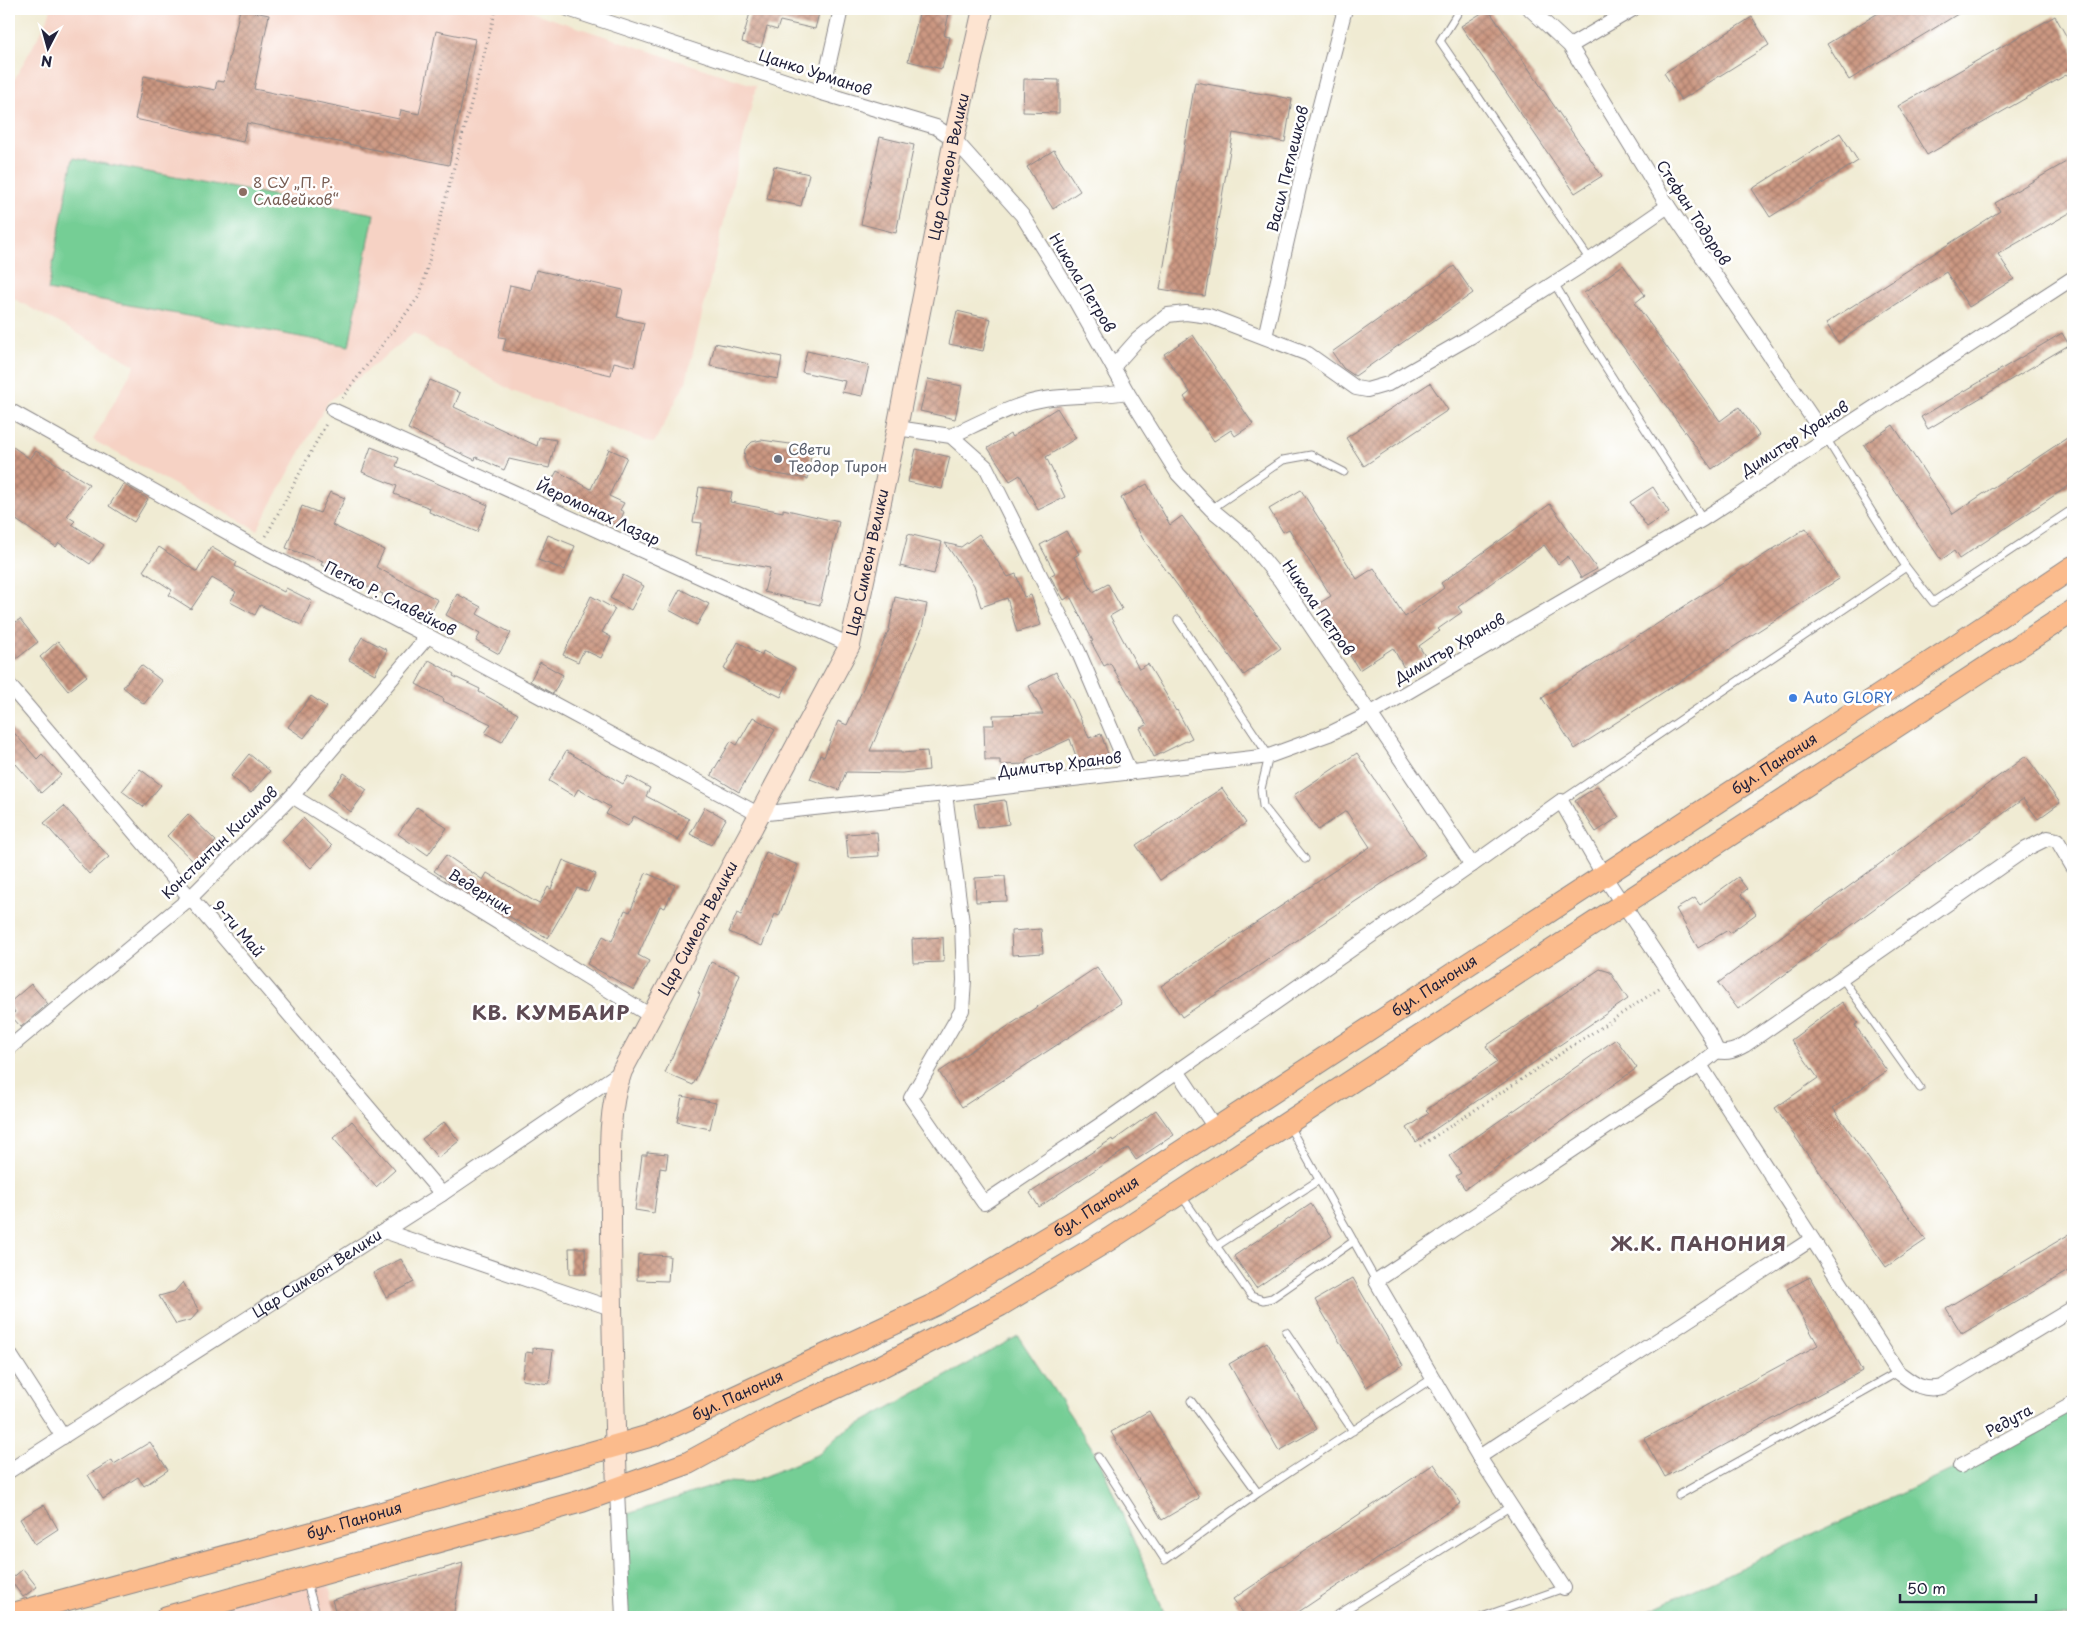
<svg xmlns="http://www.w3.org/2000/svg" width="2082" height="1626" font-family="'Playpen Sans',sans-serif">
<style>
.built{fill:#f6d2c4}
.grass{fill:#75ce95;stroke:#4c7868}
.building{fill:url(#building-cross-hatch)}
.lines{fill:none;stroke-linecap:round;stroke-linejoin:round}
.lane-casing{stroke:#898687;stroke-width:9}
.street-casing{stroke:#898687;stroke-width:16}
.secondary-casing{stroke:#898687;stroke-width:22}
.primary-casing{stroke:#898687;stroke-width:24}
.path{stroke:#898687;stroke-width:3;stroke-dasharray:1 4;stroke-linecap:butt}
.lane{stroke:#fff;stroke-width:7}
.street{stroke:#fff;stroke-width:14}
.secondary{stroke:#fde4d1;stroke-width:20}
.primary{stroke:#fbbb8c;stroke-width:22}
.education-dot{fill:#8d6e63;stroke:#fff;stroke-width:2}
.worship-dot{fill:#6b7280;stroke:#fff;stroke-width:2}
.shop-dot{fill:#3f7fe0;stroke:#fff;stroke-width:2}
.labels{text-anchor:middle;stroke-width:5;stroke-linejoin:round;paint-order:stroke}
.street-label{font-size:15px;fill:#22223b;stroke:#fff}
.education-label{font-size:15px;fill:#785e54;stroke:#fff;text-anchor:start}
.worship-label{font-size:15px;fill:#5b616d;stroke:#fff;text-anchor:start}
.shop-label{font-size:15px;fill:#366cbe;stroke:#fff;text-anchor:start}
.district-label{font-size:20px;font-weight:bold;letter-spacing:1px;fill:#5e4b54;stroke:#fff}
</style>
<defs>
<pattern id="building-cross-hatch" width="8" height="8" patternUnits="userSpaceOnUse" patternTransform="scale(1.25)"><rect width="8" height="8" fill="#cc9882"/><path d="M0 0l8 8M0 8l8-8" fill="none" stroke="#a57c6c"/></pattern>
</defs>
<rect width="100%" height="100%" fill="#fff"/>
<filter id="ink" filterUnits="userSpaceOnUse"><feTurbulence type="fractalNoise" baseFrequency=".02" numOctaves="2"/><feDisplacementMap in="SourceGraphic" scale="10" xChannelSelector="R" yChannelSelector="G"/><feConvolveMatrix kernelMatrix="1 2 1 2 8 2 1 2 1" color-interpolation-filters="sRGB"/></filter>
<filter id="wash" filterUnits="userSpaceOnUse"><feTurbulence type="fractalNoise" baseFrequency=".0096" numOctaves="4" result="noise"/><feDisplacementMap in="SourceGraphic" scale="20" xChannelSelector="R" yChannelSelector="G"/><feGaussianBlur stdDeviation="1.12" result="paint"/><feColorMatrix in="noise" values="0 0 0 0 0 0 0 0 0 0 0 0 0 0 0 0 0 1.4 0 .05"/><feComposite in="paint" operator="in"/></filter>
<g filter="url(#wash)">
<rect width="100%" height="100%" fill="#f0ebd3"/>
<path class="built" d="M51,9H522L756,86L686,382L654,443L512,391L414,333L328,402L257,530L93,440L135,365L9,296V89L47,21Z
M326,1573L337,1617H167Z"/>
<path class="grass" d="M73,158L374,214L349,346L48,290Z
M1018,1336L1098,1457L1166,1617H623L619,1517L725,1482L748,1483L819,1454L838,1436Z
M2073,1404V1617H1635L1960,1466Z"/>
<g id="blocks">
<path class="building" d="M240,9L269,15L254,89L399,119L401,110L419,114L436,31L475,39L449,165L247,123L243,142L135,119L144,76L215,90L217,81L224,82Z
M751,9H820L815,29L780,21L777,30L767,27L761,48L742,42Z
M920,9H950L944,36L950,37L942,69L908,61Z
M1488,9L1602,176L1575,193L1461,26Z
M1885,9H1966L1849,80L1827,44Z
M2055,16L2073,48V71L1927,155L1898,106Z
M1752,17L1769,45L1681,100L1664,73Z
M1024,79L1059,80V113L1023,112Z
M1195,82L1292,99L1285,142L1233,133L1205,296L1160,289Z
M1840,133L1858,161L1770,217L1752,189Z
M880,137L914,145L896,233L861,224Z
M1054,150L1080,191L1053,209L1027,167Z
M2073,158V211L1998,254L2014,279L1969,307L1946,272L1838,342L1826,323L2000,211L1995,203Z
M774,166L809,174L801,206L767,199Z
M1623,265L1645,295L1635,303L1720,421L1739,407L1759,435L1712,469L1584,293Z
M1454,266L1473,293L1355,376L1343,368L1332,352Z
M536,270L623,290L617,317L644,323L634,367L614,362L611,375L503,350L506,338L499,337L510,285L531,290Z
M957,311L991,319L983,351L949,344Z
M2062,333L2069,345L1928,429L1921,417Z
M1193,335L1253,424L1235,436L1231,430L1214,441L1184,397L1190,392L1164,354Z
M715,343L782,357L778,379L710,366Z
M807,351L869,365L862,396L842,392L845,381L802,372Z
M928,379L962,386L955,419L920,411Z
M430,380L460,393L454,407L537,446L539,437L556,440L549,468L509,459L504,470L476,457L475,460L408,429Z
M1430,383L1448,410L1364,466L1346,438Z
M1057,408L1076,438L1046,457L1065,497L1038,510L1020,475L1010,481L988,448L1010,434L1012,437Z
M1893,425L1953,514L2073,434V483L1959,559L1954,551L1941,560L1864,445Z
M761,440L812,447L808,479L757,471L748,467L744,458L745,449L752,442Z
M9,444L30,459L36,451L89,484L67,516L75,521L72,524L104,545L90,564L59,543L56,547L9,515Z
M371,447L399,458L396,466L488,505L477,532L429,512L430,508L394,494L397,486L362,472Z
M609,449L627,457L609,496L624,503L620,510L624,512L618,526L583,511L546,491L557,471L591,489Z
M916,449L950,457L942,489L908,482Z
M123,484L148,499L134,522L109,506Z
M1147,484L1170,525L1182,516L1281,648L1244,675L1143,539L1121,498Z
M699,487L732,492L730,502L783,512V509L839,522L820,605L764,592L770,568L696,555L702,523L693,522Z
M1653,487L1669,512L1647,527L1630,502Z
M1301,490L1357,579L1374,568L1405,617L1444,588L1441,583L1550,504L1597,569L1581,578L1568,556L1558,564L1544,545L1458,607L1462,612L1438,629L1440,631L1419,646L1425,656L1404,668L1393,648L1359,670L1318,604L1331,596L1289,529L1283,532L1269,509Z
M330,492L345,498L332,525L384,550L376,567L438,600L426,621L382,597L383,594L321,565L323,561L286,548L302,506L320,513Z
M1806,528L1839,579L1575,749L1542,698Z
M1066,531L1079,554L1074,557L1093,592L1108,584L1122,609L1110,616L1139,669L1148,664L1176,711L1177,710L1192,738L1154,757L1140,728L1147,725L1110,663L1104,666L1091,642L1093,641L1070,596L1064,600L1050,576L1055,573L1040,545Z
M908,534L942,542L934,574L900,566Z
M979,534L1008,577L1016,574L1024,597L1031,595L1041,625L1017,632L1007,598L981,607L974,585L945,543L961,547Z
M548,535L575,546L565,570L538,560Z
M159,547L197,572L211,547L237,562L235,566L284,592L286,588L312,601L301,625L260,605L255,615L230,602L236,592L212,578L191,609L169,595L172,590L143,571Z
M623,575L644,586L631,610L610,598Z
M680,589L709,604L697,625L669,610Z
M457,594L481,607L477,614L511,633L499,654L476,641L480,634L446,615Z
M591,596L615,609L602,632L611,637L601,658L584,650L578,662L563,655Z
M895,597L927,604L922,629L870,751H902V753L927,751L929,770L902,773L846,772L839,790L810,779L820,755L824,757L838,721L847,725L889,630Z
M20,619L38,642L15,660L9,652V627Z
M362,637L387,650L375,674L349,660Z
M58,641L87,676L68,691L40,657Z
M738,642L762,655L763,651L795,668L781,697L724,669Z
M429,660L454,674L453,676L480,689L479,692L518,714L502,742L485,733L491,724L443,701L444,699L416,684Z
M540,662L563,675L553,694L530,681Z
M141,665L162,681L144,704L123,687Z
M1056,672L1073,702L1089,738L1101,734L1109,757L1080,768L1070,739L1026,759V764L1000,765V760H985L984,725H994L993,715L1043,714L1029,686Z
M311,696L327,707L304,738L288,727Z
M753,717L775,730L739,792L711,775L731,741L737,745Z
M9,727L37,759L42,754L61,775L41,793L16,764L9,770Z
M566,751L623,784L628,776L650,788L646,796L689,819L678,840L634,816L628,826L606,814L610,807L578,789L574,796L549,781Z
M1357,753L1425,855L1182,1017L1161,986L1370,847L1346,811L1318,830L1294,795Z
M249,754L270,771L251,793L231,776Z
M2026,756L2060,803L2038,819L2023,799L1738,1009L1718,983Z
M140,769L161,785L143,807L122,791Z
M344,773L367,790L351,812L328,795Z
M1598,786L1619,817L1596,832L1575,801Z
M1222,788L1246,823L1160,880L1136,845Z
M1005,800L1009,824L978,828L974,804Z
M64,806L109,857L89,874L44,823Z
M417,807L447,828L428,855L398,834Z
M705,807L726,819L711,845L690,834Z
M188,814L216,841L195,863L167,836Z
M303,818L332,846L311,868L282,840Z
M877,832L879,856L848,858L846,834Z
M766,852L798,865L779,916L775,914L762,946L729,932L737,913L741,915Z
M446,855L483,880L487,873L539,904L548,887L551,889L563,860L596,874L588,892L577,888L548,938L465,892L434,871Z
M646,873L675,885L665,908L660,906L638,955L649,961L634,990L587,964L603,936L612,941L625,910L630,912Z
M1005,876L1007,901L976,902L975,878Z
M1738,877L1747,889L1741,894L1756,914L1730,933L1728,930L1698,948L1676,909L1695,898L1700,905Z
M1041,929L1043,953L1012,955L1011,931Z
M943,937L944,962L913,963L912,939Z
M711,962L740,974L722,1021L693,1085L665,1073L700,994L698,993Z
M1097,967L1121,1003L962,1107L939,1072Z
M1600,969L1610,972L1628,999L1416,1142L1407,1128L1429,1113L1426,1110L1497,1062L1486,1046Z
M31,984L48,1004L21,1027L11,1016L15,1012L9,1003Z
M1842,1002L1858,1023L1855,1025L1887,1071L1833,1108L1926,1240L1886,1267L1775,1108L1818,1078L1791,1040Z
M1616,1039L1637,1068L1465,1189L1456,1176L1461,1173L1449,1156Z
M682,1096L716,1103L710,1129L677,1122Z
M1156,1110L1174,1135L1136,1160L1128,1148L1039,1207L1030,1193L1112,1139L1113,1141Z
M352,1121L395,1170L376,1187L333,1138Z
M444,1122L459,1141L438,1158L422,1139Z
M647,1152L668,1154L666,1169L660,1168L654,1213L635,1210L642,1155H647Z
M1311,1204L1332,1236L1256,1288L1234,1256Z
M2073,1232V1268L1962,1334L1946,1308Z
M569,1248H585L586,1274H570Z
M638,1254L670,1256L668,1281L637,1280Z
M401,1259L414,1282L386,1297L373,1273Z
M1810,1277L1862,1371L1665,1477L1644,1439L1818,1345L1787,1289Z
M1353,1278L1403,1365L1366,1387L1315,1300Z
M183,1282L199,1311L191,1320L176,1324L159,1296L174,1292Z
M1267,1342L1317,1429L1279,1451L1229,1364Z
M533,1348L553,1350L549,1384L522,1380L526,1352L533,1353Z
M1149,1411L1199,1498L1162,1520L1111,1432Z
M150,1442L168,1470L144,1486L138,1477L103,1499L88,1475L112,1460L114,1464Z
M1434,1464L1461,1503L1291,1617H1246L1233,1599Z
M44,1505L58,1529L35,1544L20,1519Z
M463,1563L453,1617H337L332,1600Z
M23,1569L37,1587L23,1597L10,1580Z"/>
</g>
</g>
<g filter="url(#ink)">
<use href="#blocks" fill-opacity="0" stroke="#898687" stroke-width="1"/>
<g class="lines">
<defs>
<path id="lane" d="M1460,9L1440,41L1590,260
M1554,283L1587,338L1703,519
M1826,438L1906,567L1933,602L2073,509
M1211,509L1283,460L1311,455L1344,472
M1178,620L1269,756L1261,789L1263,806L1305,859
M1561,801L1906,567
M1842,978L1920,1088
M1289,1126L1376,1281
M1181,1195L1251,1296L1263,1300L1272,1298L1354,1241
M1218,1245L1319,1180
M1286,1332L1353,1431
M1191,1401L1258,1493
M1098,1457L1165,1560L1258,1493L1433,1378
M1679,1495L1898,1372
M306,1580L317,1617
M1334,1617L1511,1506
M1482,1617L1564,1588"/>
<g id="street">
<path d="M568,9L822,93L936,127L954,139L1022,215L1075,300L1127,392L1178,474L1211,509L1245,537L1280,580L1472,865L1561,801L1604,876L1708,1032L1717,1051L1700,1065L1376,1281L1479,1457L1564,1588"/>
<path d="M1530,9L1570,46L1668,206L1826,438"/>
<path d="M1570,46L1633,9"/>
<path d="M822,93L841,9"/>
<path d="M1265,337L1303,170L1345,9"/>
<path d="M1113,367L1137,340L1168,315L1186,313L1209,316L1308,354L1356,388L1367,390L1388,384L1470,337L1590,260L1668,206"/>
<path d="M9,410L259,550L428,636L758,814L945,794L1269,756L1329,734L1370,714L1703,519L2073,278"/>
<path d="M333,410L850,645"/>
<path d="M897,428L951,436L986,467L1078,651L1130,773"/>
<path d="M951,436C975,425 999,412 1024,404C1056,393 1094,398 1127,392"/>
<path d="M9,685L442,1194"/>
<path d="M945,794L962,923L964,980L962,1010L911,1098L984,1203L1100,1125L1472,865"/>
<path d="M292,796L651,1016"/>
<path d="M9,1048L190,898L292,796L428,636"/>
<path d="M1717,1051C1728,1054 1736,1050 1745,1045L2026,849L2048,838L2057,840L2073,867"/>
<path d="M1700,1065L1898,1372C1913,1383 1922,1392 1942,1387L2073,1308"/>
<path d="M1177,1071L1216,1129"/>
<path d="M384,1231L611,1308"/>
<path d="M9,1353L63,1437"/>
<path d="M1479,1457L1812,1239"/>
<path d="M1960,1466L2073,1404"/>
<path id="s1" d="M9,1471L442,1194L622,1071"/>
<path d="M617,1490L623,1617"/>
</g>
<g id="secondary">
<path id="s2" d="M617,1490C614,1399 611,1308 611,1217C611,1169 605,1117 622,1071L850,645L897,428L954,139L983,9"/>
</g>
<g id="primary">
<path id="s3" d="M9,1615L312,1533L653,1435L936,1304L1075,1221L1940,656L2073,567"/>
<path d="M167,1617L582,1501L688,1463L778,1414L878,1368L1000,1305L1108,1240L2073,611"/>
</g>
</defs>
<use href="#lane" class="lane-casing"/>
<use href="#street" class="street-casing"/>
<use href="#secondary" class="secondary-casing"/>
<use href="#primary" class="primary-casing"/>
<path class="path" d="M342,398L420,295L496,9
M266,536L327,422
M1420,1146L1662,987"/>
<use href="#lane" class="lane"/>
<use href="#street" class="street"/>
<use href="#secondary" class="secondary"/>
<use href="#primary" class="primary"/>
</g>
</g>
<circle class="education-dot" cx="243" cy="192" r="5"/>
<circle class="worship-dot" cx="778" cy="459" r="5"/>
<circle class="shop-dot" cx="1793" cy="698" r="5"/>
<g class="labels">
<g class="street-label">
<text transform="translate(815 73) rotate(18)" y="5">Цанко Урманов</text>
<text dy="5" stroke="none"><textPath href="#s2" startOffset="1392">Цар Симеон Велики</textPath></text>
<text transform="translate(1288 169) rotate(-76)" y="5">Васил Петлешков</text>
<text transform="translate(1693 213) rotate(57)" y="5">Стефан Тодоров</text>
<text transform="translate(1082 283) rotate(59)" y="5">Никола Петров</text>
<text transform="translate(1795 439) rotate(-33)" y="5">Димитър Хранов</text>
<text transform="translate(598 513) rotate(25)" y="5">Йеромонах Лазар</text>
<text dy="5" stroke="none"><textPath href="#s2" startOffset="988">Цар Симеон Велики</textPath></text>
<text transform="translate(390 599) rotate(27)" y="5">Петко Р. Славейков</text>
<text transform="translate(1318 608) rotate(55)" y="5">Никола Петров</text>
<text transform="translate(1450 649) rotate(-30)" y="5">Димитър Хранов</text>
<text transform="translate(1060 765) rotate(-7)" y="5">Димитър Хранов</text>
<text dy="5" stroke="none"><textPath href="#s3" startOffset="1978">бул. Панония</textPath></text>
<text transform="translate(220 843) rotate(-44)" y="5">Константин Кисимов</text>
<text transform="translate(480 892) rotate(32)" y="5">Ведерник</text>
<text dy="5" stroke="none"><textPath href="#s2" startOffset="582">Цар Симеон Велики</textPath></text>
<text transform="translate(238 929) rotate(49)" y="5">9-ти Май</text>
<text dy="5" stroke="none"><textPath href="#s3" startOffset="1572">бул. Панония</textPath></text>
<text dy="5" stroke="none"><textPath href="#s3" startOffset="1168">бул. Панония</textPath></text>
<text dy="5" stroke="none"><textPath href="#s1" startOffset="366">Цар Симеон Велики</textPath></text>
<text dy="5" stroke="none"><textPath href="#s3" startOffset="762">бул. Панония</textPath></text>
<text transform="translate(2009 1421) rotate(-29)" y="5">Редута</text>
<text dy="5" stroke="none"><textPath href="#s3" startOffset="358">бул. Панония</textPath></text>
</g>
<g class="education-label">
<text x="253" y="188">8 СУ „П. Р.<tspan x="253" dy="17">Славейков“</tspan></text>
</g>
<g class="worship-label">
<text x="788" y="455">Свети<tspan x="788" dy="17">Теодор Тирон</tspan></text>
</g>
<g class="shop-label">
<text x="1803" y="703">Auto GLORY</text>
</g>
<g class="district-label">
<text x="551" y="1020">КВ. КУМБАИР</text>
<text x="1699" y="1251">Ж.К. ПАНОНИЯ</text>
</g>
</g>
<rect width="2082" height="1626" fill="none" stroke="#fff" stroke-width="30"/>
<g transform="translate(48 48) rotate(186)" stroke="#ffffff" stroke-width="4" paint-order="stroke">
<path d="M0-4L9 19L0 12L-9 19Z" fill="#22223b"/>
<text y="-8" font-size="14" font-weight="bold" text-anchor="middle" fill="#22223b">N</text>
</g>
<path d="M1900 1594v8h136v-8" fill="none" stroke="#22223b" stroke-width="2.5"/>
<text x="1907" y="1594" font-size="15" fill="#22223b" stroke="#ffffff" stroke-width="4" paint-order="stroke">50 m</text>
</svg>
